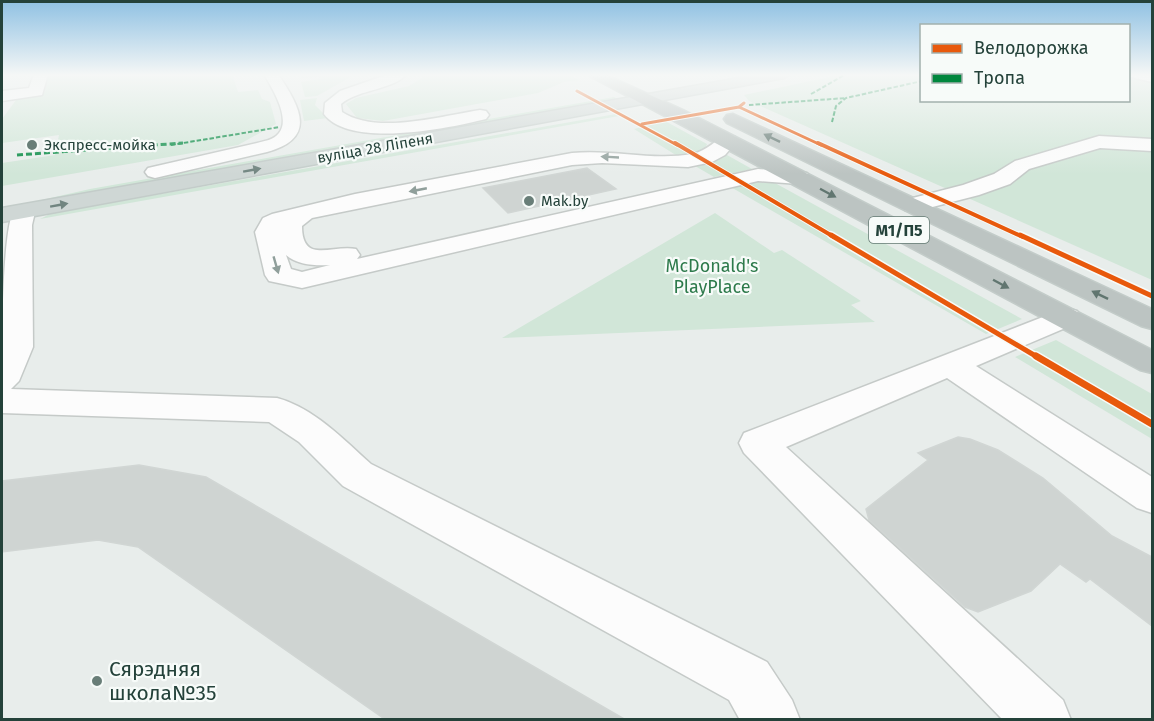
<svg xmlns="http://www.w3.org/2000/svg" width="1154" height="721" font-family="'Fira Sans',sans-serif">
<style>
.green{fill:#d1e6d8}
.building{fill:#cfd4d2;stroke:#d1d6d4;stroke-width:1.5}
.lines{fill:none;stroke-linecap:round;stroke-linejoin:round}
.minor-casing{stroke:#c5cac8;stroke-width:3}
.major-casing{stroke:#c3ccc9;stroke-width:3}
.highway-casing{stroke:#c3ccc9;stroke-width:3}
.minor{fill:#fcfcfc;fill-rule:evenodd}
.major{fill:#cfd7d5;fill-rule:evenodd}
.highway{fill:#bcc4c2;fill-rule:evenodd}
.quiet-far1{stroke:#00873e;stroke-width:2;stroke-dasharray:4.5 2;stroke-linecap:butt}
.quiet{stroke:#00873e;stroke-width:3;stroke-dasharray:6 3;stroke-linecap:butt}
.cycleway-far3-casing{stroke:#f7fbf9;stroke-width:5}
.cycleway-far2-casing{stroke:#f7fbf9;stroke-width:6}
.cycleway-far1-casing{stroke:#f7fbf9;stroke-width:8}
.cycleway-casing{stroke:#f7fbf9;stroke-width:10}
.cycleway-far3{stroke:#e8590c;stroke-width:3}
.cycleway-far2{stroke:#e8590c;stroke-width:4}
.cycleway-far1{stroke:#e8590c;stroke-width:5}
.cycleway{stroke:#e8590c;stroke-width:7}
.oneway{fill:#617670}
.oneway2{fill:#909f9b}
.oneway3{fill:#718580}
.poi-dot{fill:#697e78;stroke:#f7fbf9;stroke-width:2}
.labels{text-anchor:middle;stroke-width:4.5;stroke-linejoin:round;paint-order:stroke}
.far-poi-label{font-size:15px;fill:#24423a;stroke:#f7fbf9;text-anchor:start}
.far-street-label{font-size:15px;fill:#24423a;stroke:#f7fbf9}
.shield{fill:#f7fbf9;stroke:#637a73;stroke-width:1.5}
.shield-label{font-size:16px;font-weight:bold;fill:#24423a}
.park-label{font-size:18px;fill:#2d7a4b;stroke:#f7fbf9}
.near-poi-label{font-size:21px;fill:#24423a;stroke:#f7fbf9;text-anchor:start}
</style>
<rect width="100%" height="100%" fill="#e8edeb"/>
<path class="green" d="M49,74H232L238,92L258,90L262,99L270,102L276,124L238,145L2,186V163L55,155L59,135L2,143V119L19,96L44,93Z
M318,74H356L317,96L305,97L301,82L321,79L319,77L299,78Z
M428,74H567L579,80L564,82L538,93L383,121L357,118L346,104L356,98L409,86Z
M844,74H921L922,100H1128L1129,74H1152V280L968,198L981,194L960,185L947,189L749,101L744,95Z
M614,97L620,100L97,193L2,213V209L90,189Z
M317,98L315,105L328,118L304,121L300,100Z
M616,114L619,116L40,219L52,213Z
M665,121L707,144L704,151L679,157L634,129Z
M727,155L752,169L714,177L690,163Z
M753,182L775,183L1022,319L986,334L729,186Z
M715,213L774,253L782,250L861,301L851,305L875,322L502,338Z
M1056,340L1152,394V439L1015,357Z"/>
<path class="building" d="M587,168L616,189L508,213L483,188Z
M958,437L970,439L998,450L1043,478L1112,536L1152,557V626L1090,579L1086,582L1060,564L1031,591L978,612L965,607L869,520L866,509L928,460L918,453Z
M139,465L206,477L626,720H386L138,547L98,540L2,552V481Z"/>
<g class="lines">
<defs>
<path id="minor" d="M34,74H48L42,95L2,101V91L29,88Z
M264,74H278C300,107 318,138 267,152L155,178L148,176L145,172L148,168L257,143C264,141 274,140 279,133C291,118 272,88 264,74Z
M389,74H407C393,90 359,89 341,104L342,112C376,135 441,116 480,110L486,111L489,115L486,119C450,128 350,149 324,114L325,103L340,91Z
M1129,74H1152V82L1131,77Z
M728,135L735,137L737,141L725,155L712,162L688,167L602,163L572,165L312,218L302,226C302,265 333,244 356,249L360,255L357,259L758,169L807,173L810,178L807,183L799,184L758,181L302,288L269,281L265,275L255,232L263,218L272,214L355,194L572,153C612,149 653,161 692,154C708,151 715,139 728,135ZM286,255C297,265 316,266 330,265L302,272L291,269Z
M1099,136L1152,139V151L1100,148L1029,169L1010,184L979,195L913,212L905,210L901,205L905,200L963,185L994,174L1015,161Z
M23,205L31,207L35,212L32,225L33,347L19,381L11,389L277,398C314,408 343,439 371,464L767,662L792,700L800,720H740L729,700L343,486L299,442L269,422L2,413C2,377 0,230 15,207Z
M1066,308L1077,311L1081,317L1077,323L976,366L1152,477V513L1137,508L947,378L786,447L1063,700L1071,720H1003L744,453L739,443L744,433Z"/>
<path id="major" d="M762,74H791L784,78L2,222V208Z"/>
<path id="highway" d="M586,74H604L683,110L1152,350V373L1140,370Z
M733,114L1152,309V329L1141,326L727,123L724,119L727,115Z"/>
</defs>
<use href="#minor" class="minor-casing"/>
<use href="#major" class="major-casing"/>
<use href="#highway" class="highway-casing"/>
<use href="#minor" class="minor"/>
<use href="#major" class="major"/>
<use href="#highway" class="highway"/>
<path class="quiet-far1" d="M811,94L846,74
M749,105L846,98
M832,122L836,106L846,98L922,81
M171,145L280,127"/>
<path class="quiet" d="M17,155L183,143"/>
<defs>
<path id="cycleway-far3" d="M577,91L677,145
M739,107L821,145
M642,124L739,107L744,103"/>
<path id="cycleway-far2" d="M675,143L834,237
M818,143L1023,237"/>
<path id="cycleway-far1" d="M831,235L1039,358
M1020,235L1152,296"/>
<path id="cycleway" d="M1036,356L1152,424"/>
</defs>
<use href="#cycleway-far3" class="cycleway-far3-casing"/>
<use href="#cycleway-far2" class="cycleway-far2-casing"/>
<use href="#cycleway-far1" class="cycleway-far1-casing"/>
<use href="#cycleway" class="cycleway-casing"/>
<use href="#cycleway-far3" class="cycleway-far3"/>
<use href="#cycleway-far2" class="cycleway-far2"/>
<use href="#cycleway-far1" class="cycleway-far1"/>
<use href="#cycleway" class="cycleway"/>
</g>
<defs><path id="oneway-solid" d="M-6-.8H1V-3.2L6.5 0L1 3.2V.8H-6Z" transform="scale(1.5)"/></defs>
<g class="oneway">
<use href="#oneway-solid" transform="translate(772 138) rotate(-154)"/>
<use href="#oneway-solid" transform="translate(828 193) rotate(28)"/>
<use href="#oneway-solid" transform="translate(1001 284) rotate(28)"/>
<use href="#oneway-solid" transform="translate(1100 295) rotate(-154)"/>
</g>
<g class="oneway2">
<use href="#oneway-solid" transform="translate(610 157) rotate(-177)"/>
<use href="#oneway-solid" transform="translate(418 190) rotate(169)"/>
<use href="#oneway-solid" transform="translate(276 265) rotate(74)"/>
</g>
<g class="oneway3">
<use href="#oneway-solid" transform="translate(252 170) rotate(-10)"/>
<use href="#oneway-solid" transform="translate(59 205) rotate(-10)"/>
</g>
<linearGradient id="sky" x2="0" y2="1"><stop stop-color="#8fc1e3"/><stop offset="0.43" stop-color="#f5f7f6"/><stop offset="1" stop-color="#f5f7f6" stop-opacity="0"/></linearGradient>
<rect width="1154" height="174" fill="url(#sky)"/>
<g class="poi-dot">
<circle cx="32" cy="145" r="6"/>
<circle cx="529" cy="201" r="6"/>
<circle cx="97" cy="681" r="6"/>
</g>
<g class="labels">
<g class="far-poi-label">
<text x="44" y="150">Экспресс-мойка</text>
<text x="541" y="206">Mak.by</text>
</g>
<g class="far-street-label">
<text transform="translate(375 148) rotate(-10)" y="5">вуліца 28 Ліпеня</text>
</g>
<rect class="shield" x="869" y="217" width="60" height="26" rx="4.5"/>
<g class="shield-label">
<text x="899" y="236">М1/П5</text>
</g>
<g class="park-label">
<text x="712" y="272">McDonald's<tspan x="712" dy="21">PlayPlace</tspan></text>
</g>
<g class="near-poi-label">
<text x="109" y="676">Сярэдняя<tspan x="109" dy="24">школа№35</tspan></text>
</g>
</g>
<rect width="1154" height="721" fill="none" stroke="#24423a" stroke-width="6"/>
<rect x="920" y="24" width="210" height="78" fill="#f7fbf9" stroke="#a3b1ad" stroke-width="1.5"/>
<rect x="932" y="44" width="30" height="9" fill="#e8590c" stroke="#a3b1ad" stroke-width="1.5"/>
<text x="974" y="54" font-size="18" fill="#24423a">Велодорожка</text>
<rect x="932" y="74" width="30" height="9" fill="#00873e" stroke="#a3b1ad" stroke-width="1.5"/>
<text x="974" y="84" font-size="18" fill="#24423a">Тропа</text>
</svg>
